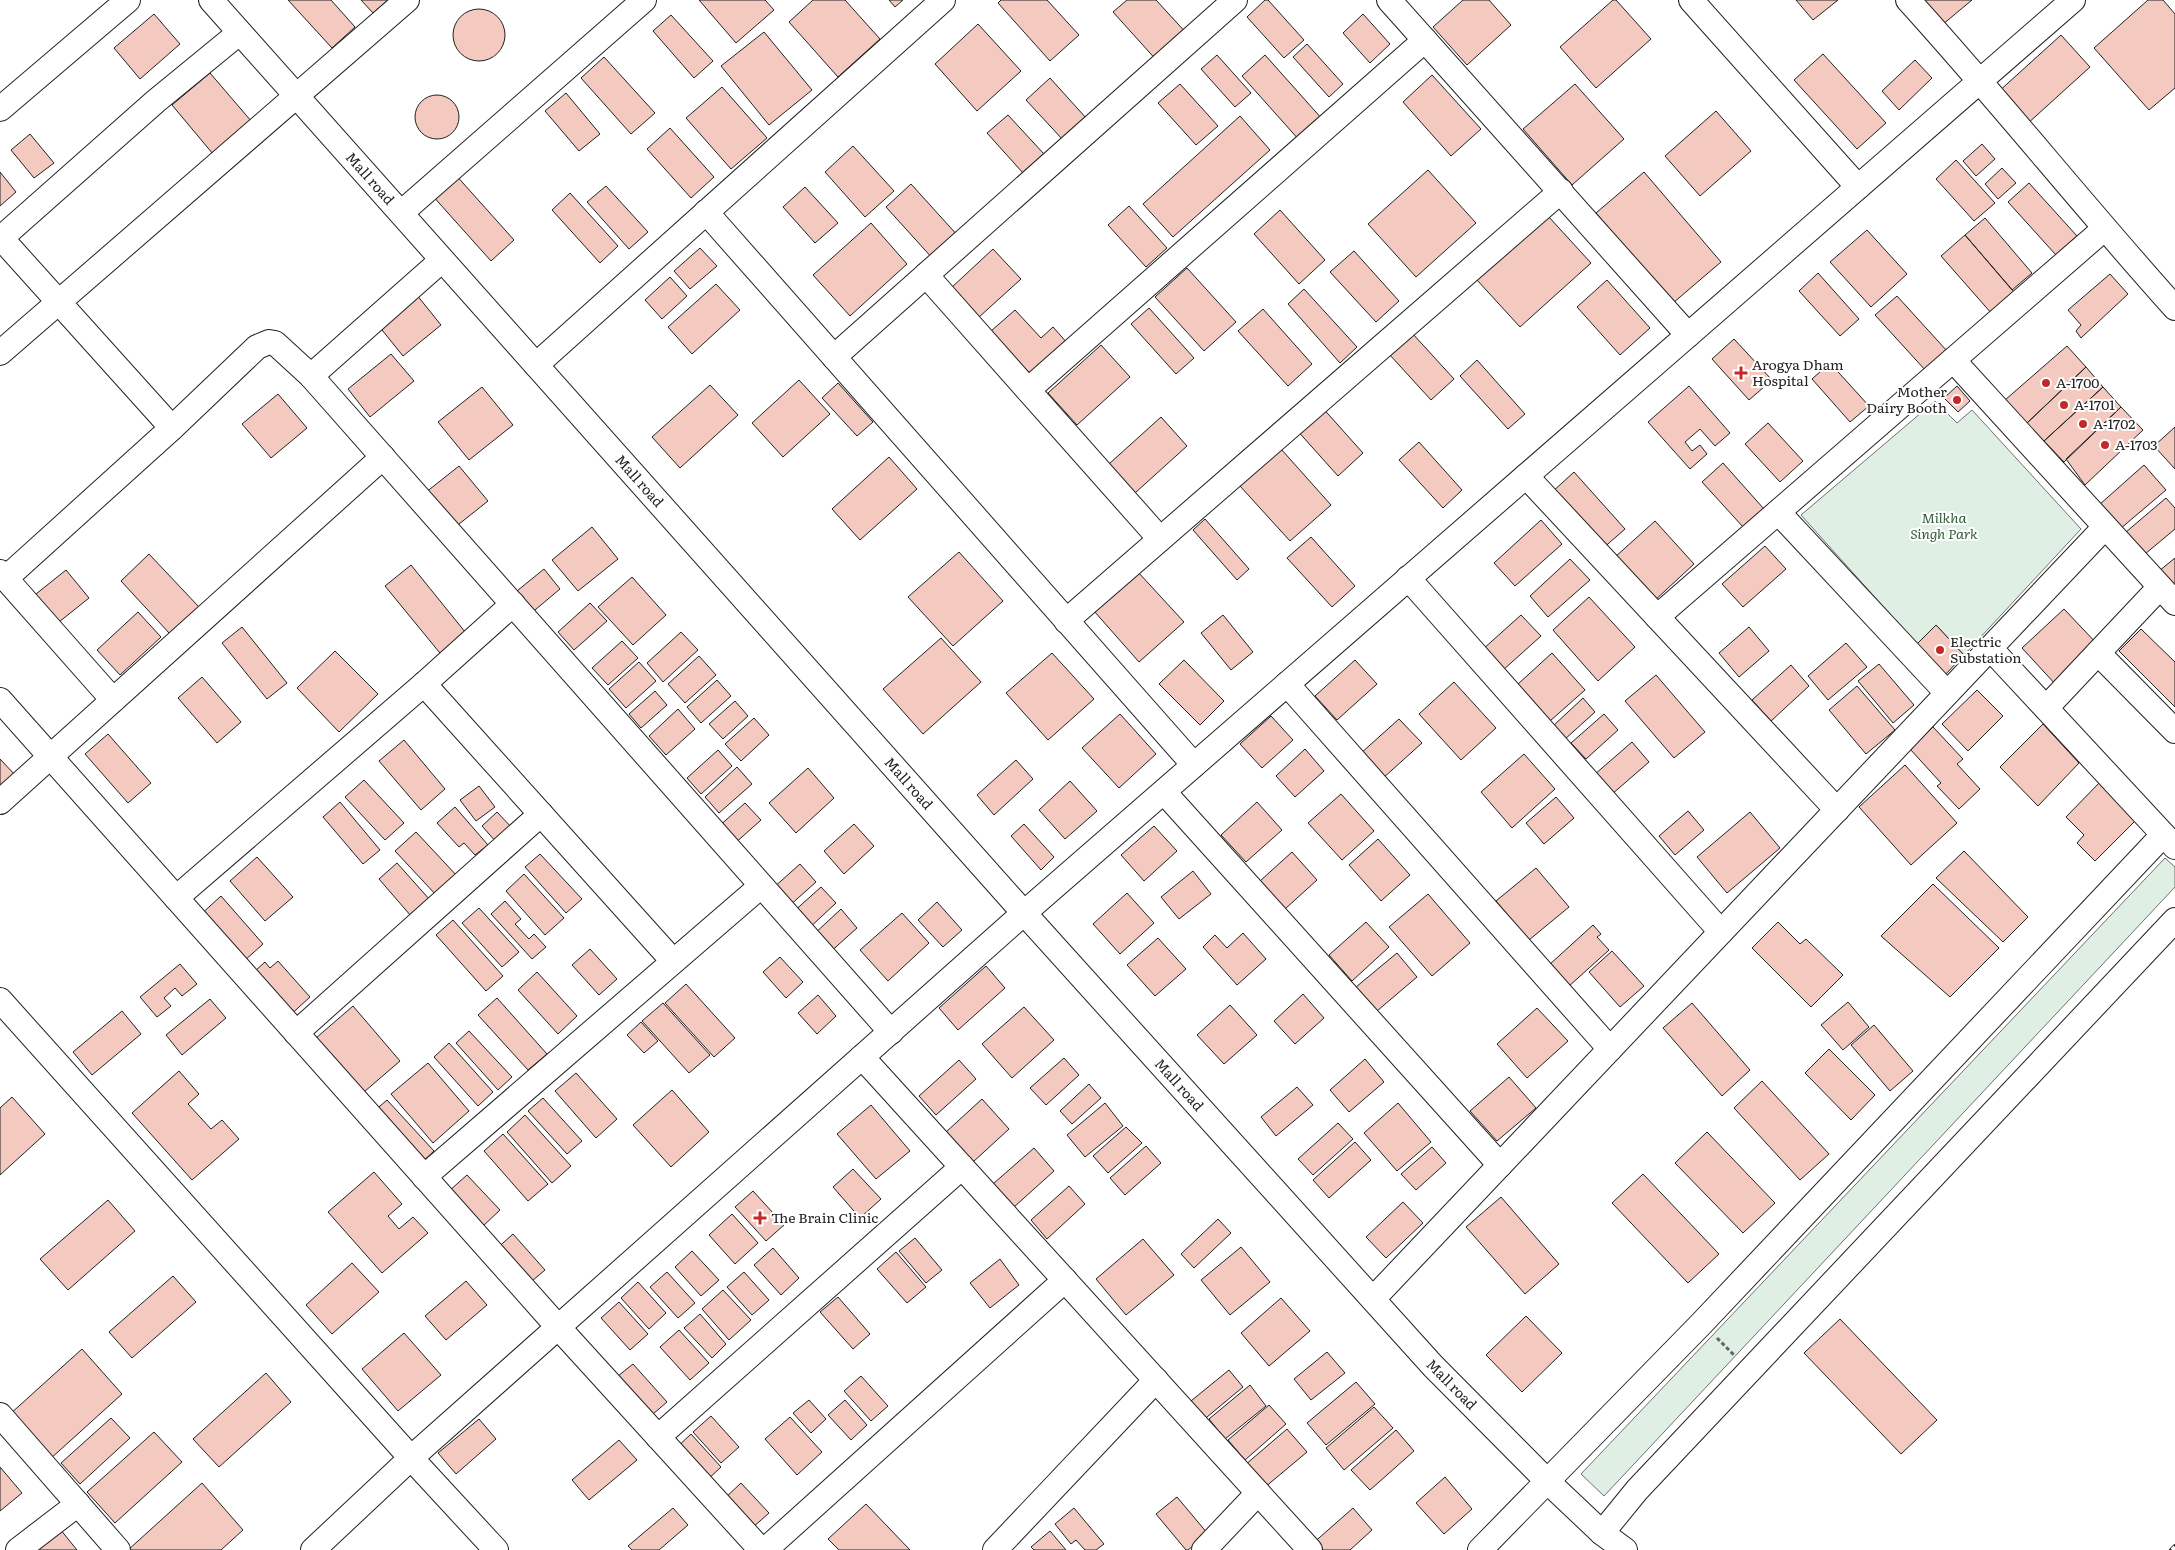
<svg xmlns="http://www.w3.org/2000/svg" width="2175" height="1550" font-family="Literata,serif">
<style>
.green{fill:#e0efe3;stroke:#6f6f6f}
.building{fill:#f3c9c0;stroke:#222}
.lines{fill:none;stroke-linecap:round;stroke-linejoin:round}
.minor-casing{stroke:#222;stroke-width:26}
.path{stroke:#646464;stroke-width:3;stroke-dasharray:4 2.5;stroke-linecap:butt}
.minor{stroke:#fff;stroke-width:24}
.rail-casing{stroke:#222;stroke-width:5.5}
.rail{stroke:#fff;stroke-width:4;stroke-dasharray:11;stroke-linecap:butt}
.poi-dot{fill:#c62828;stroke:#fff;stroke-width:2}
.labels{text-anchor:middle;stroke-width:4;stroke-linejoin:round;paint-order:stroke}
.street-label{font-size:14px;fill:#222;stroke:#fff}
.poi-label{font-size:14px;fill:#222;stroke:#fff;text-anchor:start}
.park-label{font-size:14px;font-style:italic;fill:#2f5e38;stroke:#fff}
</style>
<rect width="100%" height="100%" fill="#fff"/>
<path class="green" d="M1935,401L1957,423L1972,410L2081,529L1964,655L1936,625L1917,644L1801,515Z
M2165,858L2175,867V887L1604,1496L1581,1474Z"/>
<path class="building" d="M288,0H331L355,27L332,48Z
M361,0H388L373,13Z
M699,0H765L774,10L736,43Z
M813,0H845L880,39L838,77L789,22Z
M889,0H903L895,7Z
M1001,0H1047L1079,35L1050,61L998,3Z
M1127,0H1156L1189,36L1159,63L1113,12Z
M1265,0H1268L1304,40L1284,58L1247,17Z
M1463,0H1489L1511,25L1467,65L1433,27Z
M1613,0H1616L1651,39L1596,88L1560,47Z
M1796,0H1838L1813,20Z
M1923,0H1972L1942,25Z
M2148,0H2163L2175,14V88L2149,110L2094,48Z
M453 35a26 26 0 1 1 52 0a26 26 0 1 1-52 0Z
M154,14L180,44L140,79L114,48Z
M1363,14L1390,44L1370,63L1343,33Z
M671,15L713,61L694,78L653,31Z
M978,24L1021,71L977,111L935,64Z
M764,32L812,90L769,125L721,66Z
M2061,35L2090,67L2026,125L1997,93Z
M1307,44L1343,84L1329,97L1293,57Z
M1823,54L1886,123L1857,149L1794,80Z
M1217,55L1251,93L1235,107L1201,69Z
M1265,55L1323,120L1300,141L1242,76Z
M604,57L655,113L631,134L581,78Z
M1915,60L1932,78L1899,110L1882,91Z
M210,73L252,122L213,154L172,105Z
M1432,75L1481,129L1451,156L1403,102Z
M1050,78L1087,119L1063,140L1026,100Z
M1180,84L1218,126L1196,145L1158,103Z
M1575,84L1624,139L1572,185L1523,129Z
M722,87L767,138L731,169L686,118Z
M566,93L600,134L579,151L545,111Z
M415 117a22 22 0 1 1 44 0a22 22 0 1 1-44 0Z
M1716,111L1751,151L1700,196L1665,156Z
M1008,115L1044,154L1023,173L987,133Z
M1240,116L1270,150L1173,237L1143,204Z
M670,128L714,177L691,198L647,149Z
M30,134L54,163L34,178L11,150Z
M1982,144L1995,159L1976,176L1963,161Z
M853,146L894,191L865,217L825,172Z
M1956,160L1995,203L1974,221L1936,179Z
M2002,168L2016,183L1998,199L1985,184Z
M1428,170L1476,223L1416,277L1368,224Z
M0,172L16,192L0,206Z
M1644,172L1721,262L1673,303L1596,213Z
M454,173L514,240L491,261L431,194Z
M2029,183L2077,236L2056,255L2008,202Z
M911,184L959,237L934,260L886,207Z
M606,186L648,232L629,249L587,202Z
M805,187L838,223L815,243L783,207Z
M570,193L618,246L600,263L552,210Z
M1129,206L1167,248L1146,267L1108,225Z
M1280,210L1325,260L1299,284L1254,234Z
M1548,216L1591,263L1520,327L1477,280Z
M1985,218L2032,273L2012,290L1965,235Z
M871,223L907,264L850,316L813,275Z
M1867,230L1907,274L1871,307L1830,262Z
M1965,235L2015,293L1992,314L1941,256Z
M700,248L717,266L690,289L674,271Z
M993,249L1021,279L978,318L951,288Z
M1354,251L1399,301L1376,322L1330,272Z
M1187,268L1236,322L1204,351L1155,297Z
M1818,273L1859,319L1840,336L1799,291Z
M2110,274L2128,294L2081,338L2076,331L2081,325L2068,310Z
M670,277L687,296L662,319L645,300Z
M1607,280L1650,328L1620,355L1577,307Z
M716,284L740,310L692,354L668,327Z
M1304,289L1357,347L1340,363L1288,304Z
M416,294L441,325L403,356L378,325Z
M1897,296L1947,351L1926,371L1875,315Z
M1149,308L1194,358L1176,374L1131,324Z
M1263,309L1312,364L1288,386L1238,331Z
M1015,310L1041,338L1053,327L1069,345L1033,377L991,331Z
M1412,333L1454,379L1431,400L1389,354Z
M1734,339L1772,380L1749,400L1712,359Z
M1101,345L1130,377L1077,425L1048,393Z
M2067,346L2086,367L2026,424L2005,400Z
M391,354L414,381L370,417L348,389Z
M1477,360L1525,414L1508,429L1460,376Z
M1830,363L1869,406L1850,422L1812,379Z
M2086,367L2103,387L2044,441L2026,424Z
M799,380L830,414L783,457L752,423Z
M838,383L873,422L857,436L822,398Z
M710,385L738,415L680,468L652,437Z
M1689,386L1730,433L1715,446L1700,429L1685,442L1692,451L1700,445L1707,454L1690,469L1648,422Z
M1957,386L1970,401L1958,412L1944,398Z
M482,387L513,425L469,460L438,422Z
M2103,387L2121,407L2064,462L2044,441Z
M278,394L307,428L271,458L242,424Z
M1320,405L1363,453L1338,476L1295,428Z
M2121,407L2143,430L2085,485L2066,459Z
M1161,417L1187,446L1135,493L1109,464Z
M1768,423L1803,461L1780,482L1745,444Z
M2175,427V469L2154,446Z
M1419,442L1462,490L1443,508L1399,460Z
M1281,449L1331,505L1290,541L1240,486Z
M889,457L917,489L860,540L832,509Z
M1723,463L1764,509L1744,528L1702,482Z
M2144,465L2166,490L2120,529L2099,505Z
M459,466L488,501L454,528L425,493Z
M1574,472L1625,529L1601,550L1550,494Z
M2166,498L2175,508V529L2145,554L2126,532Z
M1205,519L1249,569L1237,580L1193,530Z
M1541,520L1562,544L1515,586L1494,563Z
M1655,521L1694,564L1653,602L1614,558Z
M592,527L618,559L578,591L552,560Z
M1311,537L1355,586L1332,607L1287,558Z
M1765,546L1786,569L1743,607L1722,584Z
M959,552L1003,601L953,646L908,597Z
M149,554L199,607L170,634L121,581Z
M2175,558V590L2159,571Z
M1570,559L1590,580L1548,617L1530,596Z
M411,565L470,638L444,658L385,586Z
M544,569L560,589L529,615L512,595Z
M66,570L89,598L54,626L31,598Z
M1138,572L1184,622L1139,662L1094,611Z
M632,577L666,615L633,645L598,607Z
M1589,597L1635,647L1598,681L1553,630Z
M590,603L607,621L574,650L558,632Z
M2064,609L2100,647L2057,686L2022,648Z
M138,612L161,637L120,675L97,650Z
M1223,615L1253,652L1231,670L1201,633Z
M1521,615L1541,636L1502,671L1482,650Z
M1936,625L1964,655L1944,676L1917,644Z
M242,627L287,683L267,699L222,643Z
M1749,627L1769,651L1739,677L1719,653Z
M2141,629L2175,662V707L2119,651Z
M681,632L698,650L663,682L647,663Z
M941,638L981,682L923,734L883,689Z
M622,641L638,658L608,685L592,668Z
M1846,643L1867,667L1828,700L1808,676Z
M335,651L378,694L339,732L297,688Z
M1052,653L1094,699L1048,740L1006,693Z
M1552,653L1585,690L1550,721L1517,685Z
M699,656L716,675L685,703L668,684Z
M1184,660L1224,701L1200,725L1159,684Z
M1355,660L1377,684L1337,720L1315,696Z
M639,662L656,681L626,708L609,689Z
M1879,664L1914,705L1893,723L1858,681Z
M1791,665L1809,686L1771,721L1752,700Z
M1656,675L1705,732L1674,758L1625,701Z
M202,677L241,722L217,743L178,698Z
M717,680L731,696L701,723L687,707Z
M1454,682L1496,728L1461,760L1419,714Z
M1857,686L1895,730L1866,754L1829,710Z
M1977,690L2003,716L1968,751L1942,724Z
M655,691L667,705L641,728L629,714Z
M1583,698L1595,712L1564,740L1552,727Z
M735,701L748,716L723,739L709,724Z
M678,709L695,729L666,755L649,736Z
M1120,714L1156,754L1119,788L1082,748Z
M1604,714L1618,730L1586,759L1571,743Z
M1271,716L1293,740L1262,768L1240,744Z
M754,718L769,735L741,761L725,744Z
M1399,719L1422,743L1382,779L1360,754Z
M2043,724L2079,763L2038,806L2000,767Z
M1933,727L1963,759L1957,764L1980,789L1959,809L1937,786L1941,783L1910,749Z
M108,734L151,783L128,803L85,754Z
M404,740L445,789L421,810L379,761Z
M1632,742L1649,762L1611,795L1594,775Z
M1305,749L1324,771L1295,797L1276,776Z
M718,750L732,766L701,794L687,778Z
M1524,754L1555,789L1512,828L1481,792Z
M0,759L16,776L0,791Z
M1016,760L1033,779L994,815L977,795Z
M1905,765L1957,823L1911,865L1859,807Z
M737,767L752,784L719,813L705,797Z
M808,768L834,798L796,833L769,803Z
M364,780L404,823L385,840L345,797Z
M1070,781L1097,811L1065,839L1039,810Z
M2101,781L2137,819L2095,861L2077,843L2084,835L2066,817Z
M479,786L495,807L476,821L460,800Z
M1341,794L1374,831L1342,860L1308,823Z
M1556,797L1574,818L1544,844L1526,823Z
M340,802L380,850L363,864L323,817Z
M1257,802L1282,830L1246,862L1221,835Z
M745,803L761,820L733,845L717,828Z
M455,807L488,845L475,855L464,843L459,847L437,823Z
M1688,811L1704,830L1675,855L1659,836Z
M497,812L513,829L497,843L482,826Z
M1750,812L1780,848L1727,893L1697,857Z
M854,824L874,846L844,874L824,851Z
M1024,824L1054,857L1041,870L1011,836Z
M1154,826L1177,851L1144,881L1121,855Z
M416,832L458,877L437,896L395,851Z
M1378,839L1410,875L1381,901L1349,865Z
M1964,851L2028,917L2003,942L1936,878Z
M1292,852L1317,880L1285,909L1260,881Z
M540,854L582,899L566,913L525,867Z
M257,857L293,897L265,921L230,881Z
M397,863L430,900L411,916L379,879Z
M800,864L816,882L788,907L772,889Z
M1536,868L1569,907L1529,940L1496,901Z
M1193,871L1211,894L1179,919L1161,897Z
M524,874L564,918L545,935L506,891Z
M1933,884L1999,948L1950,997L1881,936Z
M821,887L836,903L806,931L791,914Z
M1127,893L1154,923L1120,954L1093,924Z
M1428,894L1470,943L1432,976L1389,927Z
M221,896L263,944L243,962L199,916Z
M505,901L521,919L515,924L529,939L534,934L546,947L532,959L491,914Z
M937,902L962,930L943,947L918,920Z
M479,908L519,952L502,967L462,923Z
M841,909L857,928L828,954L812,936Z
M902,913L929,943L888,981L860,950Z
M453,920L503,976L486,991L436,935Z
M1366,922L1389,947L1352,981L1329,955Z
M1778,922L1800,944L1806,939L1843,975L1811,1007L1752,948Z
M1593,925L1601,934L1597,937L1609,950L1568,987L1549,965Z
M1243,933L1266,959L1237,985L1203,947L1215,935L1227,948Z
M1158,938L1186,969L1155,996L1127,965Z
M590,949L617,979L599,995L572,965Z
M1612,951L1644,986L1620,1007L1589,972Z
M1397,953L1417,977L1377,1011L1356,987Z
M780,957L803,982L786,998L763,972Z
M278,961L310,997L287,1018L255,971L265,962L270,968Z
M180,964L197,984L182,996L175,988L164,998L171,1006L157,1017L140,997Z
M986,966L1005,988L958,1030L939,1008Z
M537,972L577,1016L558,1034L518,990Z
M686,984L735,1038L714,1057L665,1003Z
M1303,994L1324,1018L1295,1044L1274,1021Z
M818,995L836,1016L817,1034L798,1013Z
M497,998L547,1054L528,1070L478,1015Z
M210,999L226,1018L182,1055L166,1035Z
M1848,1002L1869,1027L1843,1050L1821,1025Z
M663,1003L710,1055L689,1073L642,1021Z
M1692,1003L1750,1070L1722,1096L1663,1028Z
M1230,1005L1257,1035L1224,1064L1197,1035Z
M353,1006L400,1061L364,1092L316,1038Z
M1024,1007L1054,1040L1012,1078L982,1044Z
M1537,1008L1568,1041L1527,1078L1497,1044Z
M122,1011L141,1034L92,1075L73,1052Z
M641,1022L658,1041L644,1053L627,1035Z
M1874,1025L1913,1071L1890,1091L1851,1045Z
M469,1031L512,1077L498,1090L456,1043Z
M449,1043L493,1092L478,1106L434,1057Z
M1829,1049L1875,1095L1851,1120L1805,1073Z
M1064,1058L1079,1075L1046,1105L1030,1088Z
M1365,1059L1384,1082L1349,1112L1330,1090Z
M959,1060L976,1079L936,1115L919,1096Z
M428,1063L469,1111L433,1143L391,1094Z
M179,1071L199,1094L188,1104L211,1129L222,1120L239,1139L192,1180L132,1113Z
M576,1073L617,1119L596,1138L555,1091Z
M1509,1077L1536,1108L1497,1141L1470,1111Z
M1762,1081L1829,1154L1800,1180L1734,1108Z
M1089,1084L1101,1098L1072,1124L1060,1111Z
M1297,1087L1313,1105L1276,1136L1261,1117Z
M672,1090L709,1132L671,1167L633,1125Z
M12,1097L45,1134L0,1175V1108Z
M543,1098L582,1141L567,1154L528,1111Z
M982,1099L1009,1129L973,1162L946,1132Z
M387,1100L434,1151L419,1165L372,1113Z
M1105,1103L1123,1126L1085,1157L1067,1135Z
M1398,1103L1431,1142L1397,1171L1364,1133Z
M871,1105L910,1151L876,1179L837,1134Z
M525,1115L571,1166L552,1183L507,1132Z
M1338,1123L1353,1139L1313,1175L1298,1159Z
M1126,1127L1142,1143L1108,1173L1093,1156Z
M1707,1132L1775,1203L1743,1233L1675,1163Z
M503,1134L548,1184L528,1201L484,1151Z
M1355,1142L1371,1160L1329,1198L1313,1180Z
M1146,1146L1161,1163L1125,1195L1110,1178Z
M1432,1147L1446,1163L1416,1190L1401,1174Z
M1034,1148L1054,1171L1014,1207L993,1184Z
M853,1169L881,1199L860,1218L833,1187Z
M374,1172L402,1204L388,1216L399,1229L413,1217L428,1233L382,1273L328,1212Z
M1643,1174L1719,1254L1688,1283L1612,1203Z
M467,1175L500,1210L482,1227L449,1191Z
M1069,1186L1085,1204L1047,1239L1031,1220Z
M753,1191L784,1225L766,1241L735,1207Z
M1501,1197L1559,1264L1525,1294L1466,1227Z
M108,1200L135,1231L68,1290L40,1259Z
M1403,1202L1423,1223L1386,1258L1366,1237Z
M732,1214L758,1243L735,1264L709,1235Z
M1218,1219L1231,1233L1194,1268L1181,1254Z
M513,1234L545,1270L525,1287L494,1251Z
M915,1238L942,1270L926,1283L899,1251Z
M1143,1239L1174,1275L1126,1315L1096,1279Z
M1241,1247L1270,1282L1230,1315L1201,1280Z
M773,1248L799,1278L781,1295L754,1265Z
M692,1251L719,1280L701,1296L675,1267Z
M896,1252L926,1287L907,1303L877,1269Z
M1000,1259L1019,1285L990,1308L970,1283Z
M352,1263L379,1292L332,1334L306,1305Z
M667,1272L695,1303L678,1318L650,1287Z
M744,1272L769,1300L752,1315L727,1287Z
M173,1276L196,1302L132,1358L109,1332Z
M466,1281L487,1305L446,1340L425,1316Z
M638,1282L666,1313L649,1329L621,1298Z
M723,1290L751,1320L729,1340L702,1309Z
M838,1297L870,1334L853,1349L820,1312Z
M1281,1298L1310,1331L1269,1366L1241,1333Z
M619,1302L648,1334L630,1350L601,1318Z
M700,1314L726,1344L712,1358L684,1328Z
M1526,1316L1562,1353L1522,1392L1486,1355Z
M1840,1319L1937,1420L1901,1454L1804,1353Z
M679,1330L709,1363L690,1380L660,1347Z
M404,1333L441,1375L398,1411L362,1369Z
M82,1349L122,1394L49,1460L9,1415Z
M1327,1352L1345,1373L1311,1400L1294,1379Z
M633,1364L667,1402L646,1420L613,1380Z
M1229,1370L1243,1387L1201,1422L1186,1405Z
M266,1373L291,1402L219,1467L193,1439Z
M861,1376L888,1406L871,1421L844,1391Z
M1356,1382L1375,1404L1326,1445L1307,1423Z
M1250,1385L1266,1406L1225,1439L1209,1419Z
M809,1400L826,1419L811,1433L793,1413Z
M845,1400L867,1425L851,1440L828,1415Z
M1269,1405L1286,1424L1245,1460L1228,1440Z
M1374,1407L1393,1428L1344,1470L1326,1448Z
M711,1416L739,1447L721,1463L693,1432Z
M790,1417L822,1452L797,1475L765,1439Z
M111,1418L130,1438L80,1484L61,1463Z
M479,1419L496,1439L456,1474L438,1453Z
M1287,1429L1307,1452L1264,1488L1245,1465Z
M1396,1430L1414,1451L1370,1490L1351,1470Z
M154,1432L182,1462L115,1523L87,1492Z
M691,1434L721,1467L704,1483L674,1450Z
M619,1440L637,1460L589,1500L572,1480Z
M0,1467L22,1493L0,1511Z
M1445,1477L1472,1509L1444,1534L1416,1503Z
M202,1483L243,1530L221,1550H128Z
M741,1483L769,1513L751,1529L724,1499Z
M1177,1497L1208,1534L1188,1550H1186L1156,1514Z
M866,1504L910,1550H839L828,1539Z
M673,1508L688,1525L659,1550H632L628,1546Z
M1074,1508L1104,1544L1096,1550H1085L1076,1540L1071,1544L1055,1524Z
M1353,1508L1372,1530L1350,1550H1315L1311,1545Z
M60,1529L77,1550H34Z
M1050,1531L1066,1550H1034L1031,1547Z"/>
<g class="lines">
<defs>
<g id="minor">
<path id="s1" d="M211,0L1024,913L1433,1366L1547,1481L1602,1533L1625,1550"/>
<path d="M1389,0L1688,335"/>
<path d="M1691,0L1858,187"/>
<path d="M1908,0C2000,101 2084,207 2175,308"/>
<path d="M0,109L128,0"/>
<path d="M706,212L1194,765"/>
<path d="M401,213L644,0"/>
<path d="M1,238L172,428"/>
<path d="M0,239L156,101L239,33"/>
<path d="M926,275L1160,539"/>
<path d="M0,353L407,0"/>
<path d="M834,357L1235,0"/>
<path d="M1953,360L2175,603"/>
<path d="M536,365L943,0"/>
<path d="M311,376L442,260"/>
<path d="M1028,390L1425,40"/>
<path d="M1526,476L1837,810"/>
<path d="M1778,512L1947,693"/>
<path d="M0,572L113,700"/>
<path d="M6,578L172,428L257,347L269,342L275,343L311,376L891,1032"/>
<path d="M1408,578L1721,932"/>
<path d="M1657,617L2104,229"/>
<path d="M1066,621L1561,191"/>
<path d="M1990,648L2175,847"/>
<path d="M2098,653L2175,731"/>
<path d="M424,684L673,961"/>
<path d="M1287,684L1610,1049"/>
<path d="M0,700L558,1327L761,1550"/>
<path d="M2046,708L2160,587"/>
<path d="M1164,792L1500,1165"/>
<path d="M0,802L383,457"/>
<path d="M176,898L424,684L513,604"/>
<path d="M0,1000L411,1458L496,1550"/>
<path d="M296,1033L541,814"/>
<path d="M862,1057L1310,1550"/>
<path d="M424,1177L761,886"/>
<path d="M1373,1299L2105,527"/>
<path d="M0,1415L118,1550"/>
<path d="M658,1437L962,1167"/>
<path d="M1602,1533L1637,1490L2175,920"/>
<path d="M18,1550L78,1504"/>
<path d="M313,1550L411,1458L1024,913L2073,0"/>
<path d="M765,1550L1065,1280"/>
<path d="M995,1550L1156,1380"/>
<path d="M1204,1550L1258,1493"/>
<path d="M1480,1550L1702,1323L2163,835"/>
</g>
</defs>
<use href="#minor" class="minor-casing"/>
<path class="path" d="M1717,1338L1735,1356"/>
<use href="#minor" class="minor"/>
<defs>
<path id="rail" d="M2172,1550L2175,1547"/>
</defs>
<use href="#rail" class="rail-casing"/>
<use href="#rail" class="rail"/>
</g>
<g class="poi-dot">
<path d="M1738.5 365.5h5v5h5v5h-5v5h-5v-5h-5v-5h5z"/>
<circle cx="2046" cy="383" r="5"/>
<circle cx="1957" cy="400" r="5"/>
<circle cx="2064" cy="405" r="5"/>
<circle cx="2083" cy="424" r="5"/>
<circle cx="2105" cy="445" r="5"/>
<circle cx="1940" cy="650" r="5"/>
<path d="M757.5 1210.5h5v5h5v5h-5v5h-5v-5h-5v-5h5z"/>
</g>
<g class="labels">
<g class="street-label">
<text dy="5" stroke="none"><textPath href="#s1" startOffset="239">Mall road</textPath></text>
<text dy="5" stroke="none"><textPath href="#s1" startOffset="644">Mall road</textPath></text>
<text dy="5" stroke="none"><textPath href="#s1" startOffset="1049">Mall road</textPath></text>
<text dy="5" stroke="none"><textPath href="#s1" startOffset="1454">Mall road</textPath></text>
<text dy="5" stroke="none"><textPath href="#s1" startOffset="1859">Mall road</textPath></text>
</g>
<g class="poi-label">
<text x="1752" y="370">Arogya Dham<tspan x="1752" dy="16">Hospital</tspan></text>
<text x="2056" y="388">A-1700</text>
<text x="1947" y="397" text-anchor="end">Mother<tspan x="1947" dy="16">Dairy Booth</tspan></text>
<text x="2074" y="410">A-1701</text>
<text x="2093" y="429">A-1702</text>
<text x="2115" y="450">A-1703</text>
<text x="1950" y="647">Electric<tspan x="1950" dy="16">Substation</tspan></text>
<text x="771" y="1223">The Brain Clinic</text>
</g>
<g class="park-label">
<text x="1944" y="523">Milkha<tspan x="1944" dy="16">Singh Park</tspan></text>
</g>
</g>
</svg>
